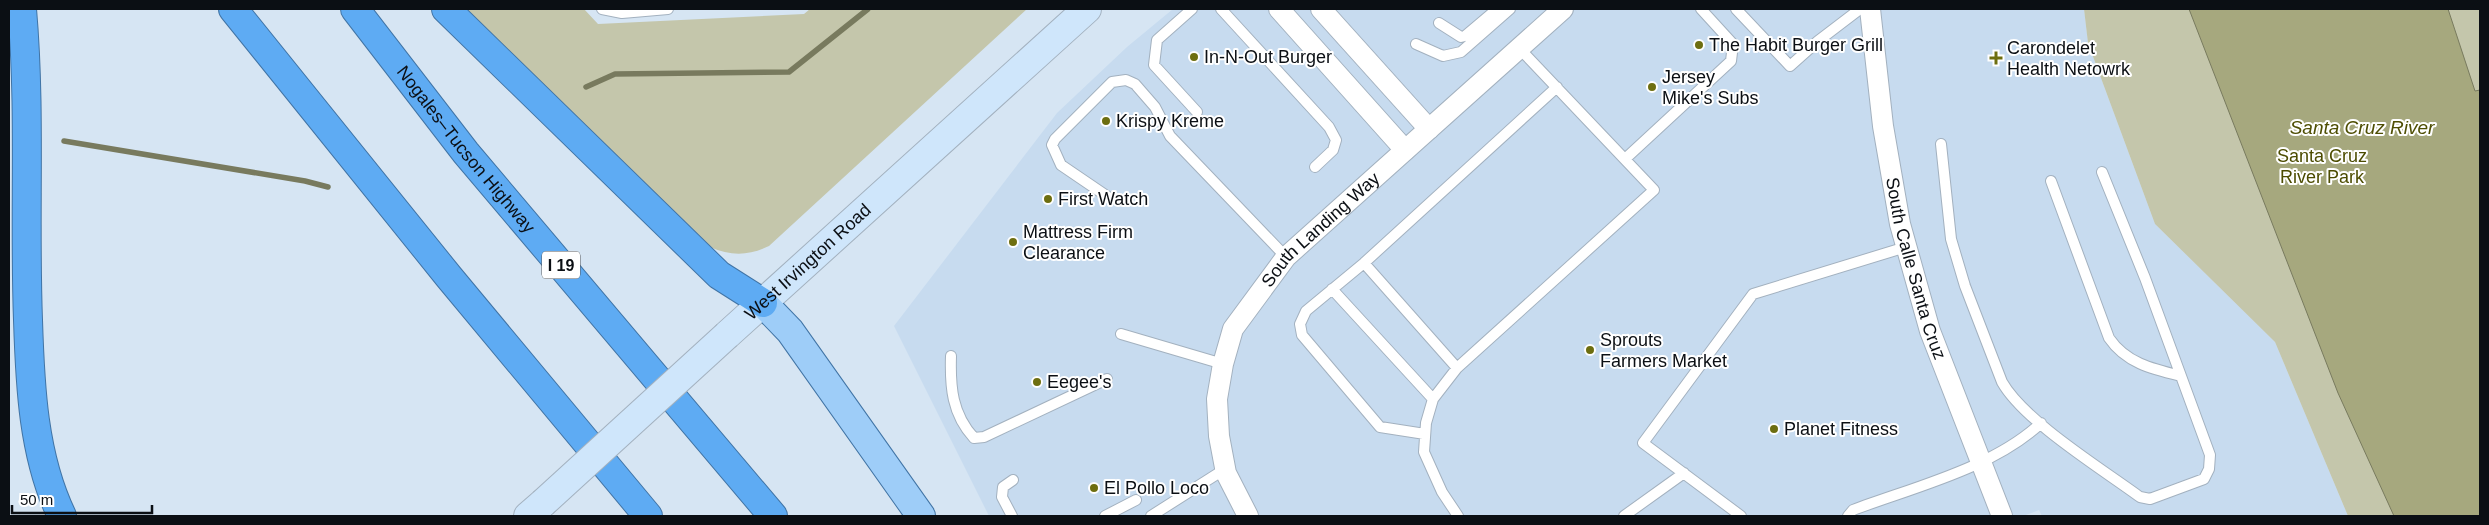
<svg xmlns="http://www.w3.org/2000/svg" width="2489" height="525" font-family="Arial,sans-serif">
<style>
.built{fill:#c7dbef}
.green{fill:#c4c6ab}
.water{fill:#a6a87e;stroke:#787a5e}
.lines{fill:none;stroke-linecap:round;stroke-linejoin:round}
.stream{stroke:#787a5e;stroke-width:5.5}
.service-casing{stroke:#a3b1bf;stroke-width:12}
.minor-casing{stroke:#a3b1bf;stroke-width:22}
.secondary-casing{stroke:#a3b1bf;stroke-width:30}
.primary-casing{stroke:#4174a5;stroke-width:30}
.motorway-casing{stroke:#4174a5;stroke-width:30}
.service{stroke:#fff;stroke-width:10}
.minor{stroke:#fff;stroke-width:20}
.secondary{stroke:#cfe6fb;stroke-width:28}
.primary{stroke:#9ecdf8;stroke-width:28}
.motorway{stroke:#5eabf3;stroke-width:28}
.secondary-bridge-casing{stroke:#a3b1bf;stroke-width:30;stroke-linecap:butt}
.secondary-bridge{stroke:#cfe6fb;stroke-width:28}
.poi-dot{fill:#6d6e10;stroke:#fff;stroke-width:2}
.labels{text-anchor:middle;stroke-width:4;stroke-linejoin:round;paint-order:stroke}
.shield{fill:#fff;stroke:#54575a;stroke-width:1}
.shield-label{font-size:16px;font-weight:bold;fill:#0b0f14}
.poi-label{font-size:18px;fill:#0b0f14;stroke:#fff;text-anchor:start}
.street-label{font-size:18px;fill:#0b0f14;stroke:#fff}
.park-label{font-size:18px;fill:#4c4c01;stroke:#fff}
.water-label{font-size:19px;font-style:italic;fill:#4e4e03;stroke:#fff}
</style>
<rect width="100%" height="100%" fill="#d6e5f3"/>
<path class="built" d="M1173,9H2084L2088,43L2155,224L2275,342L2348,516H2042L2039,510L2023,516H989L894,326L1057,113L1127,47Z"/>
<path class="green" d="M463,9H584L598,24L804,14L810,9H1027L769,246C748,256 731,256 710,247Z
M2084,9H2480V516H2348L2275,342L2155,224L2088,43Z"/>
<path class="water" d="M2189,9H2448L2475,91L2480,90V516H2394L2338,393Z"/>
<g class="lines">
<path class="stream" d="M586,87L615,74L789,72L868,9
M64,141L305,181L328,187"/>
<defs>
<path id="service" d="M602,9L622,13L668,9
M1192,9L1157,40L1154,65L1197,112
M1221,9L1329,127L1336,140L1333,150L1315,167
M1736,9L1790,66L1818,41L1860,9
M1439,23L1461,37L1465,36L1497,9
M1416,44L1443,56L1461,52L1510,9
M1941,144L1951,239L1965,286L2002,382C2024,421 2102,469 2140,497L2150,499L2204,479L2209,469L2210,455L2145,278L2102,172
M1625,159L1731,61L1733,44L1701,9
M2051,181L2109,338C2126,363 2152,369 2181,376
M1111,199L1061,165L1052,145L1055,139L1112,82L1126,80L1135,84L1155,107L1170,136L1286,257
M1364,263L1457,368L1654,190L1519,48
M1332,289L1433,399
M1121,334L1223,364
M951,356C950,387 952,414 974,438L984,437L1107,379
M1457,368L1433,399L1426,423L1424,452L1442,492L1458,516
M1425,434L1380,427L1302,335L1300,324L1306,311L1364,263L1557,87
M1012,516L1002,497L1003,487L1013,480
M1105,516L1136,500
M1151,516L1225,469
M1624,516L1684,473
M1741,516L1643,443L1753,294L1906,247
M1848,516L1853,510C1914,487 1993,468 2041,423"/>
<g id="minor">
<path d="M1279,9L1405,150"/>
<path d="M1321,9L1429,129"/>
<path id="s1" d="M1870,9L1883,126L1900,224L1930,331L2002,516"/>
<path id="s2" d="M1248,516L1226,473L1219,436L1217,399L1223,364L1233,329L1286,257L1563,9"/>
</g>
<g id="secondary">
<path id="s3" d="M727,335L1087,9"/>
<path d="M528,516L543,503"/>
</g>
<path id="primary" d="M763,303L790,331L921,516"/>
<g id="motorway">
<path d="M22,9C31,112 24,216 28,320C30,385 33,456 62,516"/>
<path d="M233,9L449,277L648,516"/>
<path id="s4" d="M355,9L466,153L773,516"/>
<path d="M446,9L719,275L763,303"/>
</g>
</defs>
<use href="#service" class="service-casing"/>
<use href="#minor" class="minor-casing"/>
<use href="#secondary" class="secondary-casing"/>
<use href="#primary" class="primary-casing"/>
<use href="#motorway" class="motorway-casing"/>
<use href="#service" class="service"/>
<use href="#minor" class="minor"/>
<use href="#secondary" class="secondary"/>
<use href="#primary" class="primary"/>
<use href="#motorway" class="motorway"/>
<defs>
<path id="secondary-bridge" d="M543,503L727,335"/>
</defs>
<use href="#secondary-bridge" class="secondary-bridge-casing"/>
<use href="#secondary-bridge" class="secondary-bridge"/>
</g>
<g class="poi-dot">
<circle cx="1699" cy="45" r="5"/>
<circle cx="1194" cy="57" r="5"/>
<path d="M1993.5 50.5h5v5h5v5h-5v5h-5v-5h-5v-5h5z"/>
<circle cx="1652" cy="87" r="5"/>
<circle cx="1106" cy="121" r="5"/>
<circle cx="1048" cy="199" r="5"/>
<circle cx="1013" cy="242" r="5"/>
<circle cx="1590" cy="350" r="5"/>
<circle cx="1037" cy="382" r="5"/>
<circle cx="1774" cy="429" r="5"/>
<circle cx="1094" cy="488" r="5"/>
</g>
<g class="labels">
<rect class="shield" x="542" y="251.5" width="38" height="27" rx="4"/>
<g class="shield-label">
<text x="561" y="271">I 19</text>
</g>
<g class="poi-label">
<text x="1709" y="51">The Habit Burger Grill</text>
<text x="2007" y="54">Carondelet<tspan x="2007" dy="21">Health Netowrk</tspan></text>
<text x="1204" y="63">In-N-Out Burger</text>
<text x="1662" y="83">Jersey<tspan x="1662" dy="21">Mike's Subs</tspan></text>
<text x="1116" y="127">Krispy Kreme</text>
<text x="1058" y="205">First Watch</text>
<text x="1023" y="238">Mattress Firm<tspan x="1023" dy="21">Clearance</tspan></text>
<text x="1600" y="346">Sprouts<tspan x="1600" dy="21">Farmers Market</tspan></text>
<text x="1047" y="388">Eegee's</text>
<text x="1784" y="435">Planet Fitness</text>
<text x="1104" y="494">El Pollo Loco</text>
</g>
<g class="street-label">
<text dy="6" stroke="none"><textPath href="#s4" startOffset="179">Nogales–Tucson Highway</textPath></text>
<text dy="6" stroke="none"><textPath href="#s2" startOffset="328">South Landing Way</textPath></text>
<text dy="6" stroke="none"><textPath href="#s3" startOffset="109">West Irvington Road</textPath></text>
<text dy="6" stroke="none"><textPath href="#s1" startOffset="264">South Calle Santa Cruz</textPath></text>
</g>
<g class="park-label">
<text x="2322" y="162">Santa Cruz<tspan x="2322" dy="21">River Park</tspan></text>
</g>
<g class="water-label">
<text x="2362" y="134">Santa Cruz River</text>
</g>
</g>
<rect width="2489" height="525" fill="none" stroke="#0b0f14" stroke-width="20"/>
<path d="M12 505v8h140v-8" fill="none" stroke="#0b0f14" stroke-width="2.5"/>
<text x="20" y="505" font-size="15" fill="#0b0f14" stroke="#ffffff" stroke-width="4" paint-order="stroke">50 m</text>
</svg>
